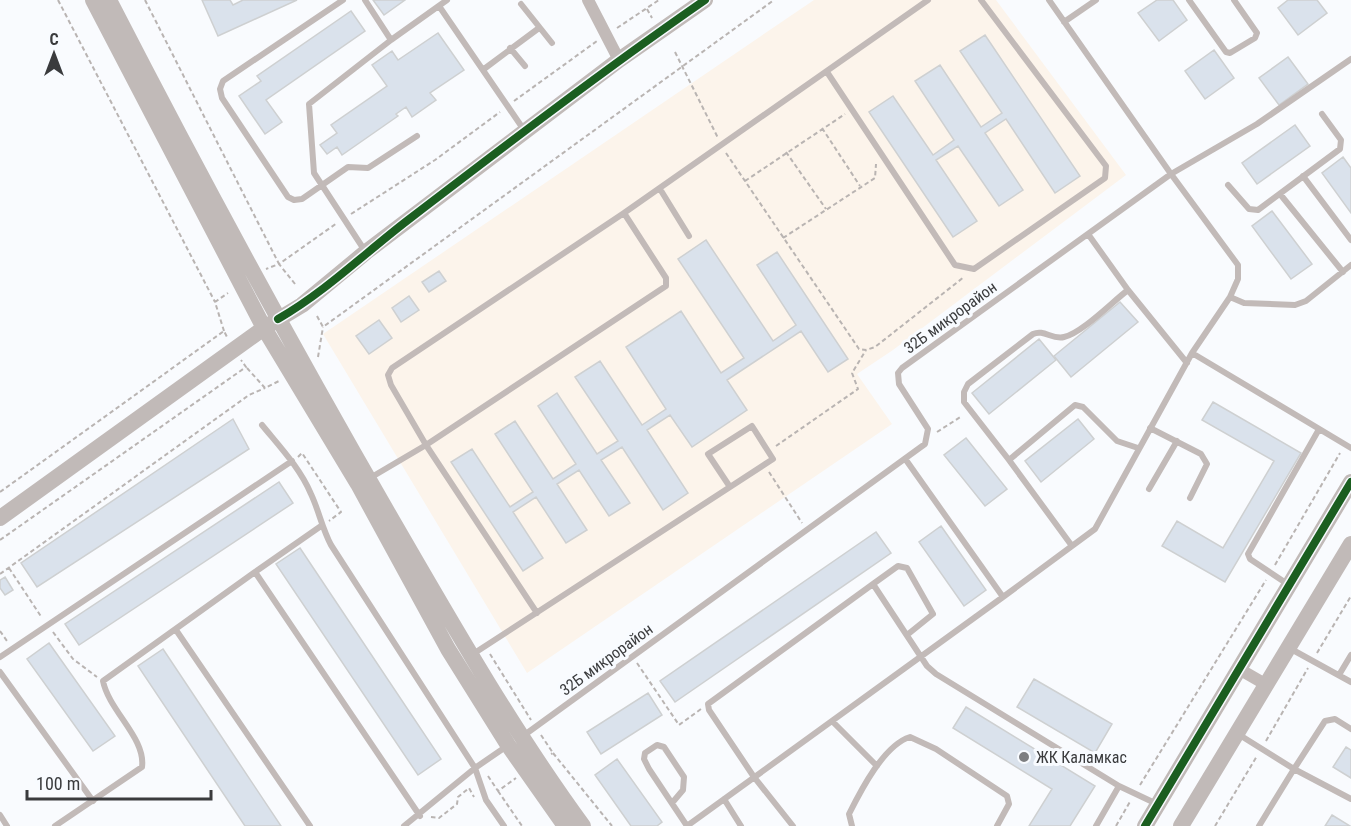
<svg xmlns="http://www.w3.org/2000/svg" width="1351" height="826" font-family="'Roboto Condensed',sans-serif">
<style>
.education{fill:#fcf4eb}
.building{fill:#dae2ec;stroke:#ced0d1;stroke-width:1.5}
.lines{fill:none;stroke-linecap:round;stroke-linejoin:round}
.path{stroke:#b9b4b2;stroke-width:2;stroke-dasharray:4.5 3;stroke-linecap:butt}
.lane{stroke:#c2bab8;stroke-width:6}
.street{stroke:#c2bab8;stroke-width:12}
.secondary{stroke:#c1bab8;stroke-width:16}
.cycleway-casing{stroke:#f8fbff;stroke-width:11}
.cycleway{stroke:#1b5e20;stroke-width:8}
.poi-dot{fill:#7d7e81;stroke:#f8fbff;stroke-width:2}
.labels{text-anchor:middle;stroke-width:6;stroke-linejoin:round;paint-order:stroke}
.street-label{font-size:16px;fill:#3a3b3d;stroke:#f8fbff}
.poi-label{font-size:16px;fill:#3a3b3d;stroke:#f8fbff;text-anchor:start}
</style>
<rect width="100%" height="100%" fill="#f9fbfe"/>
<path class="education" d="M814,0H996L1126,175L893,350L857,374L892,424L527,673L323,334Z"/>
<path class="building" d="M202,0H230L233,5L243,0H297L218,36Z
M373,0H405L384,15Z
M1157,0H1173L1187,20L1159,41L1138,13Z
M1288,0H1317L1327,13L1298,35L1278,8Z
M351,11L365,31L266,100L282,122L265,134L239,96L261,81L257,76Z
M438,33L464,70L430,93L436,100L412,117L406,107L396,114L398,116L342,155L337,147L327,154L320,145L337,133L331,125L387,86L372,65L392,51L398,60Z
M985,35L1080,176L1055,193L1006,119L985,133L1023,190L999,206L958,146L936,160L977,221L953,237L869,112L893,96L933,155L954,140L915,81L940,65L981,127L1002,113L960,51Z
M1214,50L1234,78L1205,99L1185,71Z
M1288,57L1308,84L1279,105L1259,78Z
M1295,125L1310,146L1257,184L1242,163Z
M1343,157L1351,168V213L1322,173Z
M1272,211L1312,264L1291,279L1252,226Z
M706,240L773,341L796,325L757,265L777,252L848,359L828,372L801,331L727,380L747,410L692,447L670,415L647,430L688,493L663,510L622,447L601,460L630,503L609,516L579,470L557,484L587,530L566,543L536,497L513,512L543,558L523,571L451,462L472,449L510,507L533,492L495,434L515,421L553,479L576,464L538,406L557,393L597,454L618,441L575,377L600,361L642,425L666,409L626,347L681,311L721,373L744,358L678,259Z
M439,271L446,281L429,292L422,282Z
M409,296L419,310L401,322L392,308Z
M1120,302L1138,322L1071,377L1054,356Z
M379,320L392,338L369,354L356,336Z
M1039,339L1056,360L989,414L972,393Z
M1213,402L1301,453L1225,582L1162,546L1177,521L1223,548L1274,461L1202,420Z
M233,419L249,449L37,587L21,563Z
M1078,419L1094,439L1041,482L1025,461Z
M966,438L1007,489L985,506L944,455Z
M279,482L293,503L79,645L65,624Z
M941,526L986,590L964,606L919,542Z
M876,532L891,553L675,702L660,681Z
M300,548L441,759L418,775L276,564Z
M5,577L13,590L5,595L0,588V580Z
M49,643L115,736L93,751L27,659Z
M163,649L281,826H245L138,666Z
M1034,679L1112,724L1095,753L1017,707Z
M648,693L662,715L601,754L587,732Z
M966,707L1095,786L1070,826H1029L1052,789L953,728Z
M1346,747L1351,750V778L1333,767Z
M617,759L662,822L657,826H631L595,775Z
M1332,815L1350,826H1325Z"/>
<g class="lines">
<path class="path" d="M58,0L215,302
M145,0L279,264L266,269
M647,9L652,18
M617,28L659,0
M675,52L718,138
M514,101L597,41
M822,128L860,186
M786,152L826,209
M726,153L859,349L866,350L875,347L964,277
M745,181L845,114
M351,214L435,160L500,112
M783,238L875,178L876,164
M295,284L279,264L337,223
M317,316L323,327L774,0
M224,331L215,302L228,293
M318,357L323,327
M247,368L265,388L279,381
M937,432L962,416
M776,446L858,389L852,373L866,350
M298,457L302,453L341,512L329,521
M769,472L802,523
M0,492L224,331L227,337
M0,540L246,367L241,360
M1275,565L1340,453
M9,568L42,618
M0,574L249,395L265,388
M0,631L7,641
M53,632L73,659L97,677
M1317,653L1351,596
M490,654L531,720
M637,663L679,725L701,709
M541,735L553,753L551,754
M1266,741L1308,668
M553,753L612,826
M488,776L498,791L516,778
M1140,785L1266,580
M498,791L522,826
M431,817L439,818L457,804L458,797L469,788L474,797
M1116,826L1131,800
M1215,826L1257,756"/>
<path class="lane" d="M343,0L223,81L220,89L222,98L288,197L294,200L302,199L348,167L368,168L417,136
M365,0L391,40
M1189,0L1226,52L1230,53L1255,38L1257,33L1234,0
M521,4L552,43
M439,6L524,130
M1064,22L1096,0
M510,48L525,66
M484,69L539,28
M827,72L955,265L974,269L1105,178L1106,166L981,0
M1303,176L1351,240
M1228,185L1249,209L1258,210L1340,149L1341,140L1322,114
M660,189L689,236
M1280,194L1343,272
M624,213L928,0
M1088,234L1128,290L1187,363
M365,251L314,173L309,104L391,40L447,0
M1230,297L1244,303L1295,305L1306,301L1351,265
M1192,353L1351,448
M262,425C280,447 300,468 311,494C319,511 322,528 331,545L475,768L486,800L504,826
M1150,428L1201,454L1207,464L1190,498
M1009,460L964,402V392L968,384L1033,334C1044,329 1052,340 1064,337C1082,333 1112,302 1128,290
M370,478L426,445L666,286V278L624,213L392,368L388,375L391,385L426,445L537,613
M1149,489L1177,441
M1072,546L1009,460L1075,405L1083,407L1117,441L1138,448
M255,572L321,526
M873,584L898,566L907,568L933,614L907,635
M1289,585L1250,559L1248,554L1318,431
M1003,597L1095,529L1192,353L1230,297L1238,279V265L1171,174L1257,124L1351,59
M176,630L310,826
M1291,649L1351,682
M473,654L730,487L773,459L752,426L708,454L730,487
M0,657L292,461
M0,672L93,801
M1339,675L1351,655
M832,721L877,766
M1238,734L1294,769L1325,721L1335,719L1351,729
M523,736L925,444L928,429L899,384L898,373L902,368L1171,174L1049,0
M1119,786L1157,804
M724,799L741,826
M672,803L683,790L684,777L664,747L657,745L645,753L644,759L649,769L687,826
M0,815L7,826
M55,826L142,767C146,738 109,711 103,681L255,572L420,816
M404,826L475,768L507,746
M687,826L1003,597L906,460
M793,826L754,777L709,710L708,704L873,584L927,666L936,674L1119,786L1096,826
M852,826L849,814C861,790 884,745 910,737L936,749L1007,796L1009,804L997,826
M1259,826L1294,769L1351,799"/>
<path class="street" d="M588,0L619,60
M1239,669L1265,684"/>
<path class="secondary" d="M93,0L264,328L358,484L448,649L508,745L565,826
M109,0C198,173 291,345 388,513C450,620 510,726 583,826
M0,518L264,328L302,305L366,252L619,60L705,0
M1145,826L1351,482
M1181,826L1351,544"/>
<defs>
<path id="cycleway" d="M278,319C325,292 365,253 408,220C506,145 604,70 705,0
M1145,826L1351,482"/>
</defs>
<use href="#cycleway" class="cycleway-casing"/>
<use href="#cycleway" class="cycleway"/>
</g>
<circle class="poi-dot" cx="1024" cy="757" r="6"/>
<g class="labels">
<g class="street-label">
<text transform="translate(950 317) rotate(-36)" y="6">32Б микрорайон</text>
<text transform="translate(606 659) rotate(-36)" y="6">32Б микрорайон</text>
</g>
<g class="poi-label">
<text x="1036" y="763">ЖК Каламкас</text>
</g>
</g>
<g transform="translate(54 54)" stroke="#f8fbff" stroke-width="4.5" paint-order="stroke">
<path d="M0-4.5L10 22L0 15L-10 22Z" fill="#3a3b3d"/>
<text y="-9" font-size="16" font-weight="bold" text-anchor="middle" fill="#3a3b3d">С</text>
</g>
<path d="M27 790v9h184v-9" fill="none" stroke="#3a3b3d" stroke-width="3"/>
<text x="36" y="790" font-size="18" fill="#3a3b3d" stroke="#f8fbff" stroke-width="4.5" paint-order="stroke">100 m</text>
</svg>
